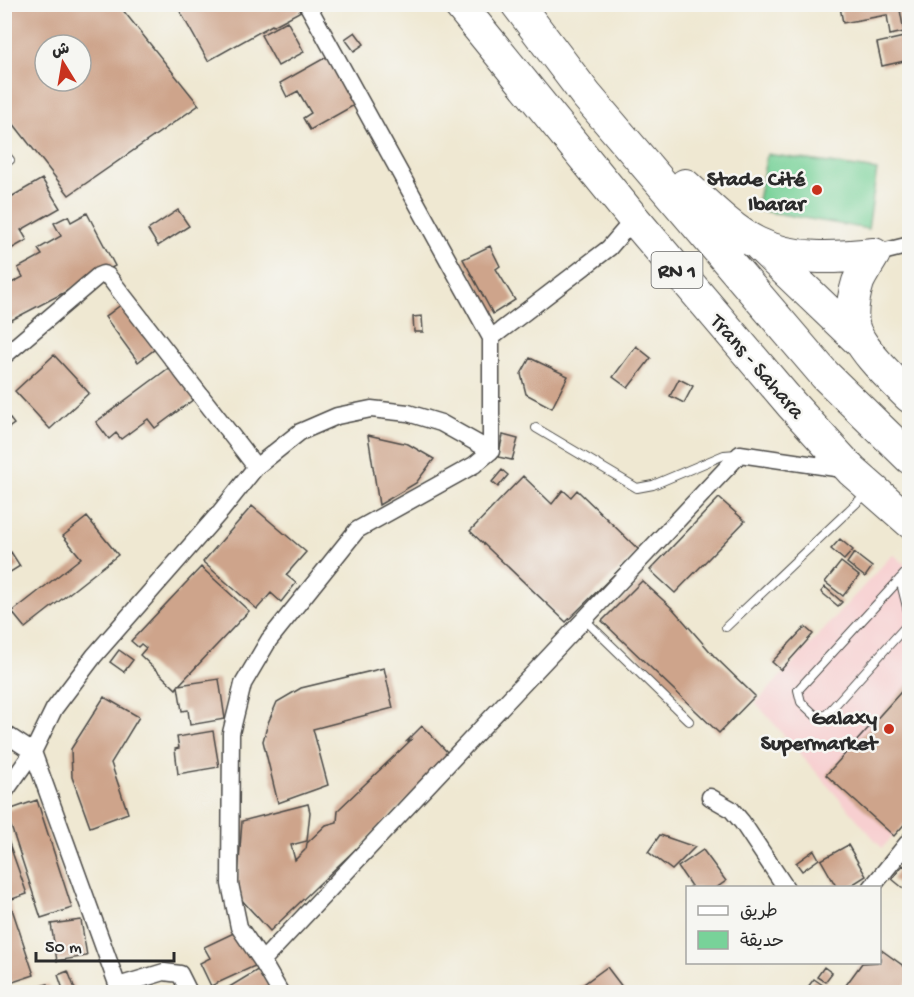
<svg xmlns="http://www.w3.org/2000/svg" width="914" height="997" font-family="'Gochi Hand','Playpen Sans Arabic',sans-serif">
<style>
.built{fill:#f7cfd0}
.green{fill:#78d299;stroke:#527e62;stroke-width:1.5}
.building{fill:#cea48b;fill-rule:evenodd}
.lines{fill:none;stroke-linecap:round;stroke-linejoin:round}
.lane-casing{stroke:#484744;stroke-width:10}
.street-casing{stroke:#484744;stroke-width:19}
.highway-casing{stroke:#484744;stroke-width:34}
.lane{stroke:#fff;stroke-width:8}
.street{stroke:#fff;stroke-width:16}
.highway{stroke:#fff;stroke-width:32}
.poi-dot{fill:#c8321e;stroke:#f6f6f2;stroke-width:2}
.labels{text-anchor:middle;stroke-width:5;stroke-linejoin:round;paint-order:stroke}
.shield{fill:#f6f6f2;stroke:#686867;stroke-width:1.5}
.shield-label{font-size:21px;font-weight:bold;fill:#2b2b2b}
.poi-label{font-size:22px;font-weight:bold;fill:#2b2b2b;stroke:#f6f6f2;text-anchor:end}
.street-label{font-size:22px;fill:#2b2b2b;stroke:#f6f6f2}
</style>
<rect width="100%" height="100%" fill="#f6f6f2"/>
<filter id="ink" filterUnits="userSpaceOnUse"><feTurbulence type="fractalNoise" baseFrequency=".0167" numOctaves="2"/><feDisplacementMap in="SourceGraphic" scale="12" xChannelSelector="R" yChannelSelector="G"/><feConvolveMatrix kernelMatrix="1 2 1 2 8 2 1 2 1" color-interpolation-filters="sRGB"/></filter>
<filter id="wash" filterUnits="userSpaceOnUse"><feTurbulence type="fractalNoise" baseFrequency=".008" numOctaves="4" result="noise"/><feDisplacementMap in="SourceGraphic" scale="24" xChannelSelector="R" yChannelSelector="G"/><feGaussianBlur stdDeviation="1.35" result="paint"/><feColorMatrix in="noise" values="0 0 0 0 0 0 0 0 0 0 0 0 0 0 0 0 0 1.4 0 .05"/><feComposite in="paint" operator="in"/></filter>
<g filter="url(#wash)">
<rect width="100%" height="100%" fill="#efe8d2"/>
<path class="built" d="M893,554L909,568V819L882,848L756,703Z"/>
<path class="green" d="M767,154L877,170L868,229L756,210Z"/>
<g id="blocks">
<path class="building" d="M4,4H118L199,105L69,195L9,118L4,121ZM45,45H81V81H45Z
M176,4H297L301,11L273,26L272,25L208,61Z
M849,4H899L904,32L890,35L887,15L843,23L840,7Z
M287,21L304,52L278,66L261,35Z
M355,32L364,44L354,51L345,39Z
M904,37L909,60L882,66L877,43Z
M330,55L358,103L310,130L303,118L311,113L298,91L287,97L280,83Z
M42,179L60,208L21,230L27,240L4,253V201Z
M178,210L189,226L158,246L148,230Z
M87,213L115,266L4,324V287L23,277L18,268L42,255L38,249L61,236L54,223L68,216L71,222Z
M490,246L500,266L496,269L515,300L493,314L463,259Z
M122,304L155,349L138,362L105,317Z
M422,316L423,332H414L413,317Z
M636,346L651,358L628,388L613,377Z
M54,355L89,393L50,429L15,391Z
M530,358L568,376L552,408L526,394L521,374Z
M170,367L194,399L155,428L148,419L121,439L116,433L109,439L96,422Z
M679,379L693,386L684,403L670,396Z
M4,411L14,424L4,431Z
M368,435L408,444L434,459L416,483L379,505Z
M503,435L518,439L512,460L498,457Z
M502,470L508,475L498,487L492,482Z
M523,476L552,504L563,490L571,497L577,490L639,550L566,622L470,531Z
M719,498L745,521L675,593L650,570Z
M252,506L306,552L286,575L296,583L281,602L271,593L257,609L203,562Z
M87,517L118,555L25,628L12,612L81,558L63,536Z
M840,539L853,550L844,560L831,549Z
M11,552L20,566L4,576V556Z
M854,553L872,567L865,577L847,563Z
M841,562L859,576L843,596L825,582Z
M201,567L249,611L179,685L219,679L225,719L190,725L188,710L182,711L178,686L176,689L140,655L146,648L141,644L138,647L131,641Z
M642,581L673,609L714,656L755,696L719,733L602,621Z
M825,587L842,602L838,606L821,592Z
M805,627L813,634L781,670L772,662Z
M119,650L133,660L124,672L110,662Z
M384,668L393,708L313,729L328,785L278,803L263,741L268,723L277,702L301,688Z
M909,683V819L894,836L826,775Z
M104,697L139,717L111,763L128,813L90,827L72,777L71,749Z
M422,726L452,757L270,931L240,898L237,889L242,821L308,804L310,812L307,841L291,845L295,860L306,849L307,843L326,825L337,822L338,810L411,740L407,741Z
M213,731L219,767L178,774L175,749L179,748L177,737Z
M37,800L72,908L41,918L6,811Z
M4,829L27,894L9,900L34,975L4,985Z
M660,835L695,847L672,870L648,852Z
M848,845L866,876L847,888H837L821,860Z
M703,850L726,881L716,888H689L691,886L678,867Z
M814,850L819,859L802,871L796,863Z
M903,865L909,870V893L892,879Z
M81,920L87,956L57,961L51,924Z
M240,930L257,965L211,986L200,963L210,958L204,947Z
M880,949L909,970V980L901,992H841L862,963L880,962Z
M607,967L626,992H579L577,989Z
M824,967L832,973L825,982L817,977Z
M259,969L273,992H228L226,989Z
M68,971L75,989L64,992L58,975Z
M814,979L833,992H804Z
M48,984L51,992H18Z"/>
</g>
</g>
<g filter="url(#ink)">
<use href="#blocks" fill-opacity="0" stroke="#484744" stroke-width="1.5"/>
<g class="lines">
<defs>
<path id="lane" d="M4,153L10,160L4,165
M536,428L637,488L653,485L724,455L737,454
M900,579L908,611L907,625L826,715L817,717L801,702L798,690L910,568
M584,619L689,721
M726,627L867,493"/>
<path id="street" d="M874,254L910,245
M491,338L609,248L634,219
M4,356L98,276L103,274L108,276L256,467
M4,733L33,752L120,992
M4,793L33,752L54,709L94,656L221,511L256,467L300,432L337,416L371,409L408,413L441,423L491,451
M710,797L731,809L742,822L786,888
M871,888L910,840
M262,961L740,454L849,470
M118,986L164,972L180,974L189,992
M280,992L262,961L239,927L230,884L231,733L243,684L269,640L357,530L474,465L491,451V338L307,4"/>
<path id="highway" d="M459,4L634,219L791,404L852,471L910,522
M517,4L586,95L825,375L910,458
M685,185C706,204 732,231 757,243C793,261 835,258 874,254
M760,246L859,341
M874,254C869,263 862,273 858,282C854,295 851,311 853,324C857,347 893,380 910,397"/>
</defs>
<use href="#lane" class="lane-casing"/>
<use href="#street" class="street-casing"/>
<use href="#highway" class="highway-casing"/>
<use href="#lane" class="lane"/>
<use href="#street" class="street"/>
<use href="#highway" class="highway"/>
</g>
</g>
<g class="poi-dot">
<circle cx="817" cy="190" r="6"/>
<circle cx="889" cy="729" r="6"/>
</g>
<g class="labels">
<rect class="shield" x="651.5" y="252" width="51" height="36" rx="4.5"/>
<g class="shield-label">
<text x="677" y="277">RN 1</text>
</g>
<g class="poi-label">
<text x="805" y="185">Stade Cité<tspan x="805" dy="25">Ibarar</tspan></text>
<text x="877" y="724">Galaxy<tspan x="877" dy="25">Supermarket</tspan></text>
</g>
<g class="street-label">
<text transform="translate(759 365) rotate(49)" y="8">Trans - Sahara</text>
</g>
</g>
<rect width="914" height="997" fill="none" stroke="#f6f6f2" stroke-width="24"/>
<rect x="686" y="886" width="195" height="78" fill="#f6f6f2" stroke="#a5a5a2" stroke-width="1.5"/>
<rect x="698" y="906" width="30" height="9" fill="#ffffff" stroke="#a5a5a2" stroke-width="1.5"/>
<text x="740" y="916" font-size="18" fill="#2b2b2b">طريق</text>
<rect x="698" y="931" width="30" height="18" fill="#78d299" stroke="#a5a5a2" stroke-width="1.5"/>
<text x="740" y="946" font-size="18" fill="#2b2b2b">حديقة</text>
<g transform="translate(63 63) rotate(349)"><circle r="28" fill="#f6f6f2" stroke="#a5a5a2" stroke-width="1.5"/>
<path d="M0-4.5L10 22L0 15L-10 22Z" fill="#c8321e"/>
<text y="-9" font-size="16" font-weight="bold" text-anchor="middle" fill="#2b2b2b">ش</text>
</g>
<path d="M36 952v9h138v-9" fill="none" stroke="#2b2b2b" stroke-width="3"/>
<text x="45" y="952" font-size="18" fill="#2b2b2b" stroke="#f6f6f2" stroke-width="4.5" paint-order="stroke">50 m</text>
</svg>
